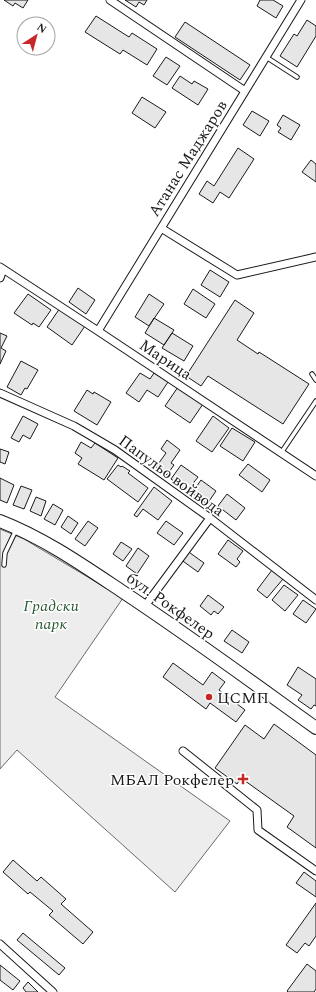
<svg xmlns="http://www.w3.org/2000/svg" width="316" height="992" font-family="Spectral,serif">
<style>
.built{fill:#ededed;stroke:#6a6a6a}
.building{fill:#e6e6e6;stroke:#1a1a1a}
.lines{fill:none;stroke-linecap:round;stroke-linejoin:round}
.service-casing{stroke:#1a1a1a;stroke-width:5.5}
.minor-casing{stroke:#1a1a1a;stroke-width:9}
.primary-casing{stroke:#1a1a1a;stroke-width:14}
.service{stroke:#fff;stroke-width:3.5}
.minor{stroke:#fff;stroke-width:7}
.primary{stroke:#fff;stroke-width:12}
.poi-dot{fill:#c62828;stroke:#fff;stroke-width:1.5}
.labels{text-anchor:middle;stroke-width:3;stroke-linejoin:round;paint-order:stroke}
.street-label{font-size:16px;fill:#1a1a1a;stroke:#fff}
.park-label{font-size:16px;font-style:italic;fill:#2b5a34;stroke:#fff}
.poi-label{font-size:16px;fill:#1a1a1a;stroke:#fff;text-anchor:start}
</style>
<rect width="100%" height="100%" fill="#fff"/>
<path class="built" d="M0,529L24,539L123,598L55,697L230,821L175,892L17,750L0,769Z"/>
<path class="building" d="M4,0H28L23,8L15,3L13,6Z
M125,0H147L144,5L139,2L136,7Z
M260,0H273L283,6L276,18L257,6Z
M96,16L129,37L132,33L157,49L147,65L123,50L120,54L85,32Z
M307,20L316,26V36L297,67L280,56L294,34L297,36Z
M185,22L250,65L240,80L175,37Z
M166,57L180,66L167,85L153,76Z
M180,76L192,84L194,81L208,89L198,105L172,88Z
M142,97L166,112L155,128L132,113Z
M252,111L269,121L260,136L243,125Z
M283,115L300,125L291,140L278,132L281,128L277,125Z
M238,148L254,159L229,198L220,192L213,203L199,194L207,181L214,186Z
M311,160L316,164V182L302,172Z
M210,270L229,282L220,297L201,285Z
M78,288L95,300L86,314L69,302Z
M193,289L215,304L206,318L184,304Z
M28,294L51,310L39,327L33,323L32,325L14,313Z
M149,294L164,304L149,326L135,317Z
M235,300L254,313L237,340L258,354L259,352L309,384L283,424L208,376L201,386L186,376Z
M60,308L85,326L72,345L47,327Z
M154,318L174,330L164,345L145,333Z
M0,333L7,336L1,348L6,351L0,364Z
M172,333L193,346L184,361L162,348Z
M21,361L38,370L27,389L25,388L21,395L7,387Z
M140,373L150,379L154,373L168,382L158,397L147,390L139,402L126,393Z
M178,387L203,404L190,423L165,406Z
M87,390L93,394L94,392L111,402L97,425L74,411Z
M23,416L38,424L30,439L23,435L19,442L11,438Z
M213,416L229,428L212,452L196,441Z
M232,428L255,442L243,461L220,446Z
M167,440L180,450L171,463L174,465L167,475L156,467L166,453L161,449Z
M81,442L91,448L95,443L118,458L104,480L78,464L82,458L75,453Z
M0,449L9,452L5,464L0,462Z
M248,464L270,480L262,492L239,475Z
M118,465L121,467L122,466L130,471L128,473L148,488L138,502L107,479Z
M181,465L198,477L187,491L171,479Z
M0,478L14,485L7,503L0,500Z
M201,480L216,491L207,504L192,493Z
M21,486L32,490L24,509L13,505Z
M154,487L172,501L158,520L143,509L137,517L134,515Z
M227,494L245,508L236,520L218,506Z
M36,497L46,501L41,516L30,511Z
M53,504L63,510L55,525L44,519Z
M68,516L78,523L71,534L61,527Z
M88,521L98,528L85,546L75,539Z
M166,521L183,533L174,545L157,533Z
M228,540L243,551L237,559L240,562L236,567L218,554Z
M121,542L132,549L123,561L113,554Z
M138,548L149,556L137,574L126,566Z
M186,550L204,563L198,572L180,559Z
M272,570L283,579L267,598L257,590Z
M284,585L298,595L285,611L272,600Z
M208,595L224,607L218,614L214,611L211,615L200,606Z
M303,600L316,609L306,623L293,614Z
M232,630L249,642L242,653L224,641Z
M173,663L203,685L212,672L225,682L219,690L245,710L236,722L210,703L206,709L163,677Z
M298,667L316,679V706L314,705L311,709L298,700L302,695L287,685Z
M274,724L316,755V848L287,827L294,816L241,778L237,784L215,768L245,725L264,739Z
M13,860L37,881L41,877L66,899L61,904L93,932L83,944L49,915L53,911L30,892L28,894L3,872Z
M304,872L316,881V897L296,883Z
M316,903V936L309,946L305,943L297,953L286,945Z
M23,933L65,968L59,975L17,940Z
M307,964L316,971V989L314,992H288L287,991Z
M0,965L20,981L13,990L0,980Z
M28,982L38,992H26L23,988Z"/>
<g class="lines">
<defs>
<path id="service" d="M266,57L297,77
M312,374L316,380
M281,453L316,401
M4,565L5,553L16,530"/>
<path id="minor" d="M110,0L245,91
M161,228L237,275L316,257
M0,267L98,331L316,476
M0,278L3,269
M98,331L301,0
M0,393L74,426L115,450L210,518L316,600
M145,606L210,518
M183,751L257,810L258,830L316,871
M0,944L53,992"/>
<path id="primary" d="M0,521C44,538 84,566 123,592C188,635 252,682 316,728"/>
</defs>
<use href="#service" class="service-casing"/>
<use href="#minor" class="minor-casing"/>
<use href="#primary" class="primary-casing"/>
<use href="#service" class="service"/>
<use href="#minor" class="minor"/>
<use href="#primary" class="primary"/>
</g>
<g class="poi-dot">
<circle cx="209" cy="697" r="4"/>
<path d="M241 773h4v4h4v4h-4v4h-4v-4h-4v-4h4z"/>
</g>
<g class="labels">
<g class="street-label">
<text transform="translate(187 158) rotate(-58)" y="6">Атанас Маджаров</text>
<text transform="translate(166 359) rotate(34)" y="6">Марица</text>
<text transform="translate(172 475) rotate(36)" y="6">Папульо войвода</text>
<text transform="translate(171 605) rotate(35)" y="6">бул. Рокфелер</text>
</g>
<g class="park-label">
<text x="51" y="611">Градски<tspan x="51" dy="18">парк</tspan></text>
</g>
<g class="poi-label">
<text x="217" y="703">ЦСМП</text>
<text x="234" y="785" text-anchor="end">МБАЛ Рокфелер</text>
</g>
</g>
<g transform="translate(36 36) rotate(36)"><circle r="19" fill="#ffffff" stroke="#a3a3a3"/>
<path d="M0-3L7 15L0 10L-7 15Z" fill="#c62828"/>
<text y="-6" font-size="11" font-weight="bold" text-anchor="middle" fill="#1a1a1a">N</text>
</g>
</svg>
